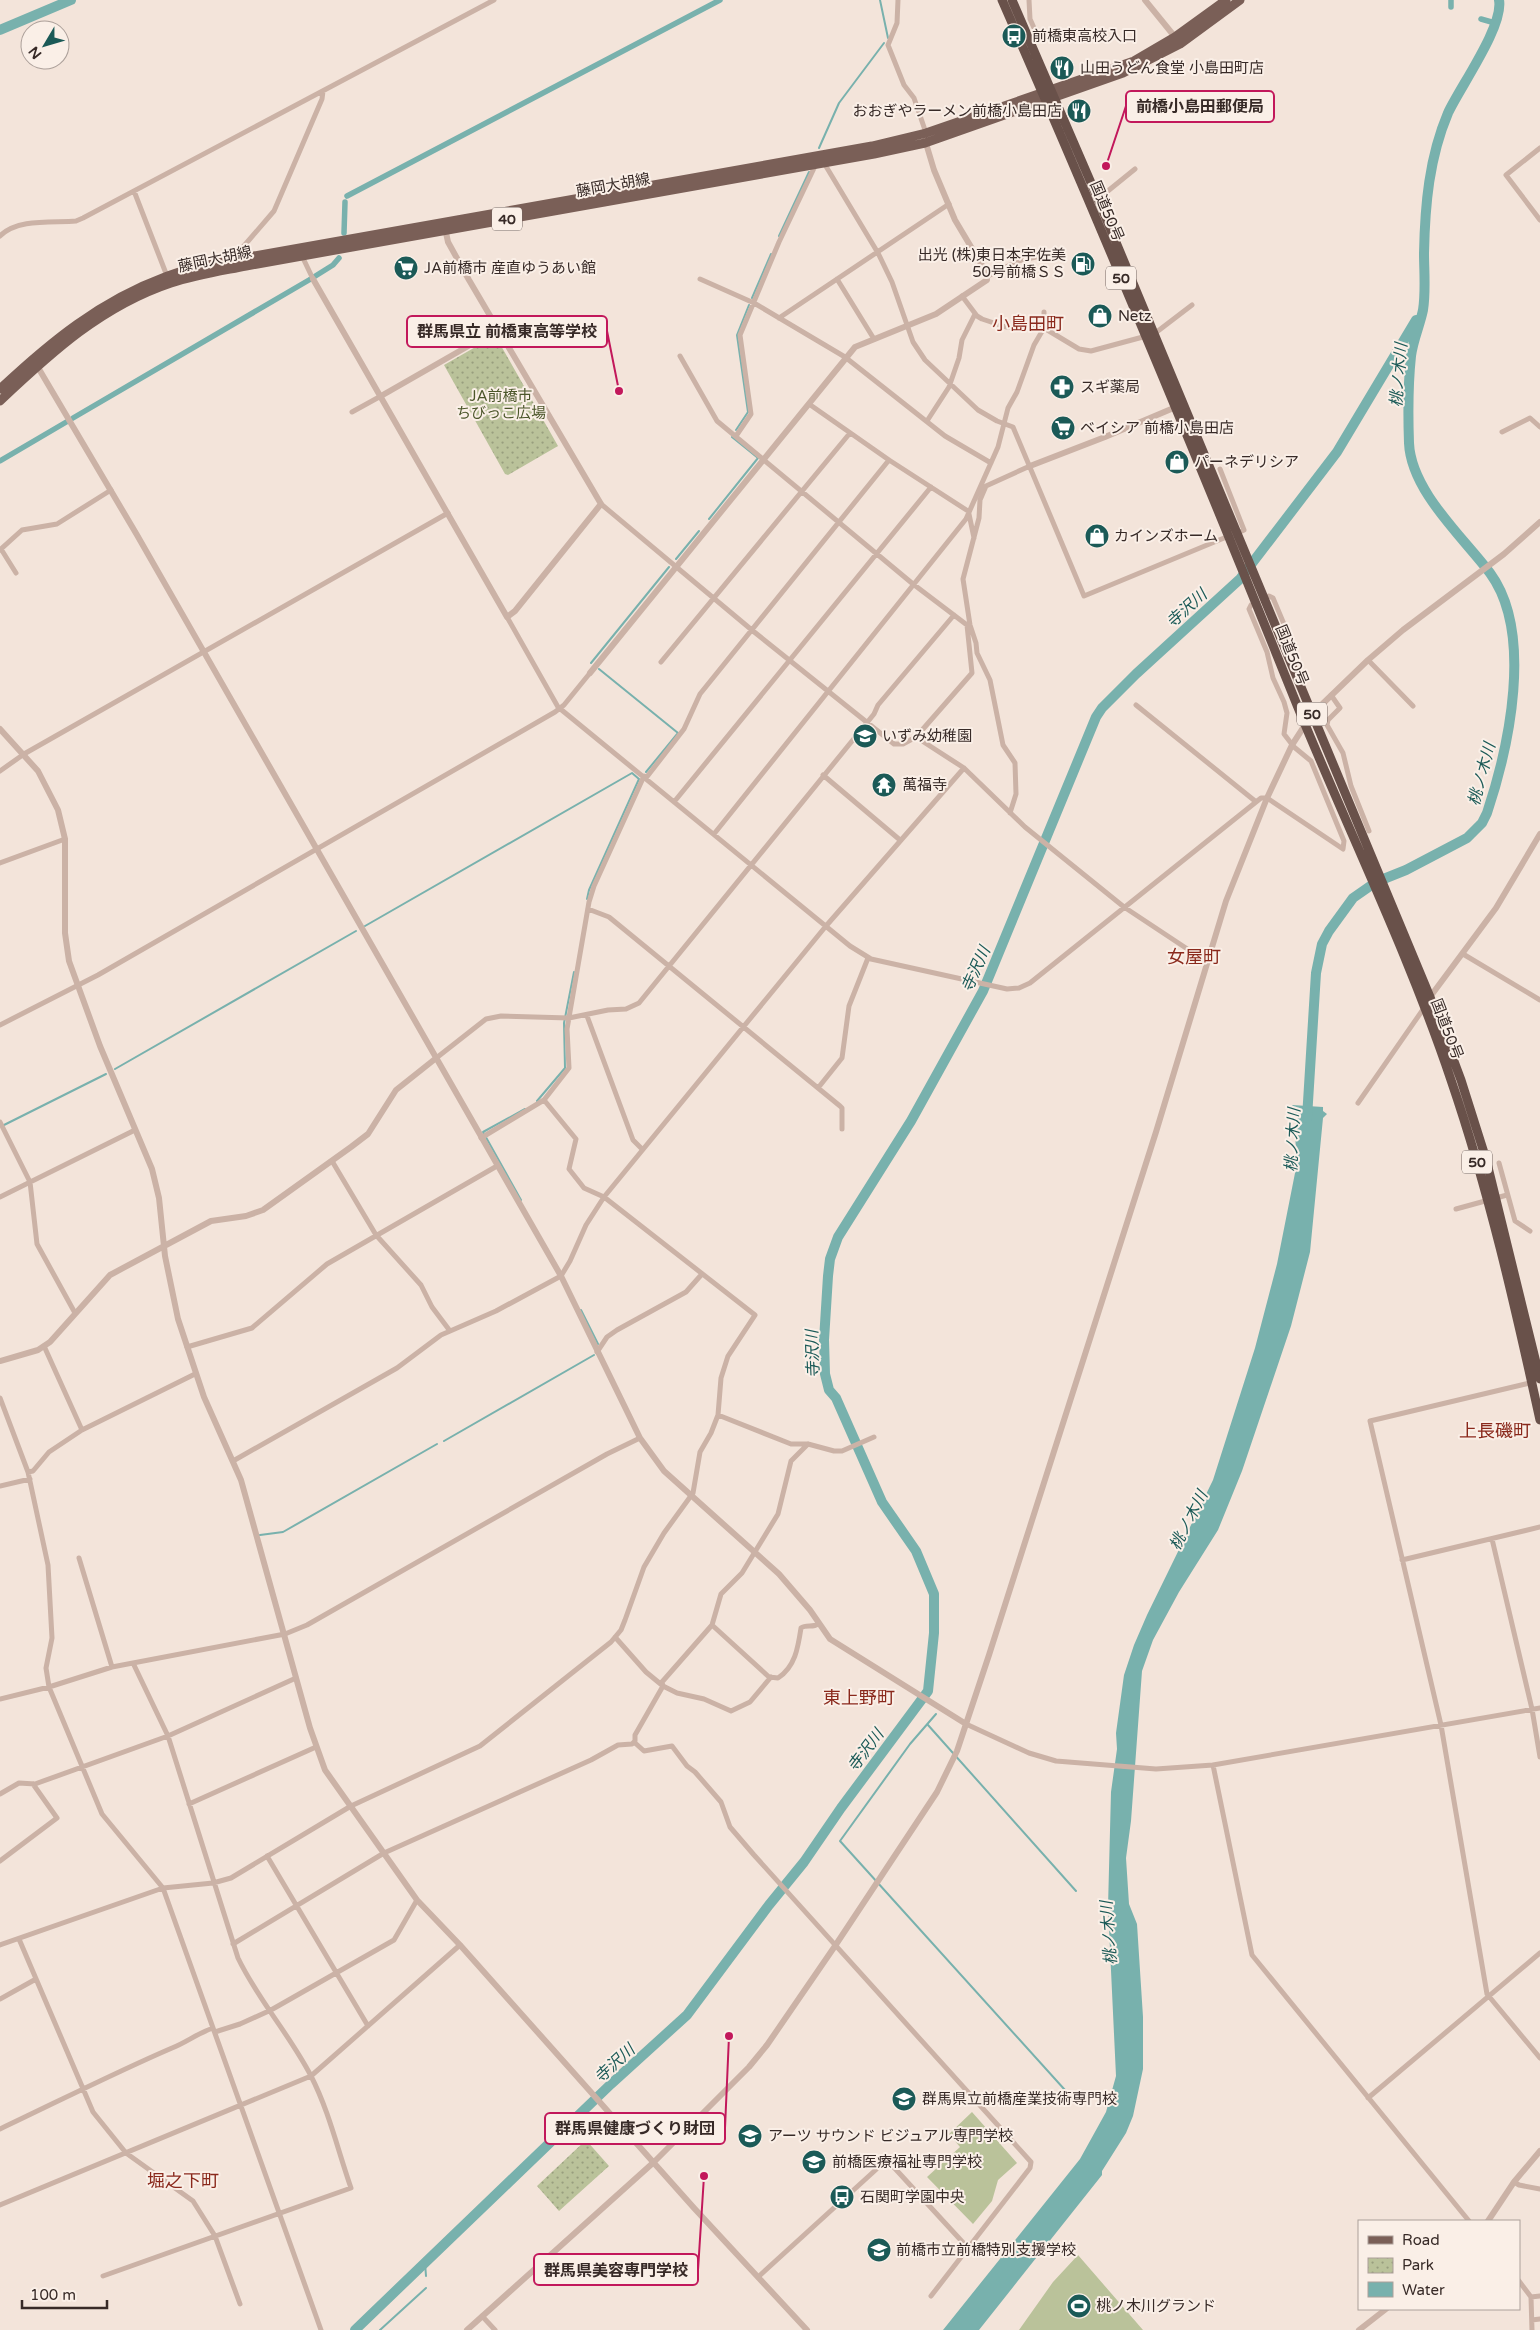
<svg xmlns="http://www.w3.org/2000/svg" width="1540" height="2330" font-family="'Varela Round','Noto Sans JP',sans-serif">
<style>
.grass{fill:#bac29a}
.park{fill:url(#park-dots)}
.water{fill:#78b1ad}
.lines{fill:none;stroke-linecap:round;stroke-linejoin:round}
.stream{stroke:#78b1ad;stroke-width:2}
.canal{stroke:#78b1ad;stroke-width:5.5}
.river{stroke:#78b1ad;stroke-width:10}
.minor{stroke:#cbb2a6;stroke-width:5}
.tertiary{stroke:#cbb2a6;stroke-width:6}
.primary{stroke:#7a5f57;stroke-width:9}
.trunk{stroke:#69514a;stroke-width:9}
.labels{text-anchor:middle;stroke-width:4;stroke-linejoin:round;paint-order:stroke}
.shield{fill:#faefe7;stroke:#726561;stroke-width:1}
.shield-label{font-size:14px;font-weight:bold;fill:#372a27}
.poi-label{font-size:15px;fill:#372a27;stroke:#faefe7;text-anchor:start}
.street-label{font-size:15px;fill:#372a27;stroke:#faefe7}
.park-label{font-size:15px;fill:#4b562a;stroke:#faefe7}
.water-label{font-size:16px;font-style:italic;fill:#1b5a57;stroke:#faefe7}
.quarter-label{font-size:18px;fill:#8a291c;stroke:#faefe7}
.leader{fill:none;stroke:#c2185b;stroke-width:2}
.callout-dot{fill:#c2185b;stroke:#faefe7;stroke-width:2}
.callout{fill:#faefe7;stroke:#c2185b;stroke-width:2}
.callout-label{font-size:16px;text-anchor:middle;font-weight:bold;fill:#372a27}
</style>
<defs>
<pattern id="park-dots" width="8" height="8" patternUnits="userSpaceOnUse" patternTransform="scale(1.25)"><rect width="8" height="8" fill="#bac29a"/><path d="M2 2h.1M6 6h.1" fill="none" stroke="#989e7e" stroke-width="1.8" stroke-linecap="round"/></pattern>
</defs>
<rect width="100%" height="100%" fill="#f3e4da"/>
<path class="grass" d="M972,2112L1017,2163L998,2180L992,2201L973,2224L927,2177L960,2147L949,2134Z
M1078,2255L1143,2330H1019L1053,2282Z"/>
<path class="park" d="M493,337H496L558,446L508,475L505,474L444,365Z
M586,2140L609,2166L559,2211L537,2186Z"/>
<path class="water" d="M1292,1105L1323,1107V1111L1327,1114L1323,1118L1310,1252L1291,1326L1242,1471L1218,1530L1179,1592L1153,1640L1142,1671L1131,1821L1126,1858L1129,1904L1137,1924L1143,2017V2069L1133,2116L1126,2133L1102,2171V2175L979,2330H943L1080,2159L1106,2112L1116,2076L1108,1907L1111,1792L1117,1749L1116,1733L1124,1675L1134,1645L1147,1615L1213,1480L1255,1348L1277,1264L1296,1168L1295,1110Z"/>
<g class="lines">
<path class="stream" d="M880,0L888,38
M819,148L839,103L884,43
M779,236L809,172
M752,298L771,254
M736,430L748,412L737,335L749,305
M709,519L758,458L732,437
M676,559L699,531
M591,663L669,567
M599,669L678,733L646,772
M365,926L632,773L639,779L589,890L587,899
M115,1069L356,931
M537,1101L565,1068L564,1023L574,972
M4,1125L106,1074
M521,1200L483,1132L525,1109
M581,1310L598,1344
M444,1441L594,1355
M260,1535L283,1532L437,1444
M936,1714L910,1744L840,1841L1074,2100
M928,1725L1076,1891
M425,2263L426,2276
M380,2330L426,2288"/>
<path class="canal" d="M1451,7V0
M1481,19L1495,23
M347,196L720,0
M344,233L345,202
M73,418L309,280L333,265L339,258
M0,461L68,421"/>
<path class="river" d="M0,30L71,0
M1307,1118L1316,973L1322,944L1329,931L1353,898L1376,882L1406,870L1467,838L1482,823L1487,813C1509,747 1534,633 1490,573C1463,537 1411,491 1409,443C1408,415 1408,384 1411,356C1413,340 1420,325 1423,310C1426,292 1424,271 1424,253C1425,205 1429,158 1448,113C1460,87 1504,26 1499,0
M355,2330L611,2084L687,2015L769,1905L804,1862L841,1808L928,1691L934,1633V1594L916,1551L882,1502L836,1398L829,1390L825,1374L824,1340L828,1276L830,1259L838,1237L911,1121L983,991L1096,717L1102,708L1136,674L1240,579L1337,452L1416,320"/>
<path class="minor" d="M898,0L897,23L888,45L904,85L914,98L926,133
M1029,0L1030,19L1039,39
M1540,148L1506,175L1540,220
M824,163L878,253L892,282L913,342L925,360L978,410L997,421L1013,427L1084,596L1224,538
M134,191L167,276
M1098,199L1135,169
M0,236C18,218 53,223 76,221L83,218L494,0
M302,256L313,279
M243,258V247L274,211L322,99L323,91
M986,277L1018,261L1045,255
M700,279L754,303L845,357L945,436L991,463
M837,279L874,339
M962,296L977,316L982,319L1006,327L1044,328L1079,349L1091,351L1154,334L1192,305
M779,318L949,204
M680,356L717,421L913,584L967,625L972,673L916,737
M809,404L889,460L968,511
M352,412L381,396
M927,421L949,387L959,358L962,340L975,314
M1502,432L1530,418L1540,427
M736,436L751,414L740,335L779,242L816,164
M1220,469L1244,530L1242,531
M601,504L753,631L894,744H903L916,737L964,768L1025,827L1124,907L1207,962
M969,514L974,538
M1,549L16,573
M0,550L22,530L57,524L111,490
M1269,596L1273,598L1297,655
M507,617L558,707L850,946L871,959L1007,989L1019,988L1030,983L1261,798H1267L1343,849L1344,841L1311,761L1294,747L1284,734L1287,713L1284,702L1273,678L1267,652L1249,609L1251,605
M1368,660L1413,706
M661,662L850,433
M1331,695L1340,708L1328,720L1327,725L1343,753L1351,786L1369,831
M1136,705L1255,801
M0,771L24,754L448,513
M823,775L900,840
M646,778L684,729L700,694L889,460
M674,802L931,487
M1010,813L1016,794L1015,763L1003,745L990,680L977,653L976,643L970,625L963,579L979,518L980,500L986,486L1030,466
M714,834L966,519L998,447L1008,408L1017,392L1034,345L1044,328V312
M0,863L65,839
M588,909L609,917L840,1106L842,1108V1129
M1463,954L1540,1000
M587,1016L633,1140L642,1149
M0,1025L98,975L555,712L564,705L590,673
M435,1059L486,1019L501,1016L569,1018L608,1010L626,1009L639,1003L874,714L878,705L954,615
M818,1088L842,1058L849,1006L868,958
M1358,1103L1424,1008
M0,1122L30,1182L37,1244L75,1313
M481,1138L544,1100L569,1068L567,1029L589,902L594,886L644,776
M332,1161L376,1235L421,1285L432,1307L450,1331
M1499,1163L1515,1221L1530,1231
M0,1197L135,1130
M1456,1209L1507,1195
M44,1346L82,1430
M187,1347L252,1328L327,1264L497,1166
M597,1352L607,1337L617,1330L686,1292L702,1274
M1534,1382L1370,1421L1441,1725L1487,1994L1540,2058
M0,1398L28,1472L48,1565L52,1638L46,1668L49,1687L102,1814L163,1888L321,2330
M718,1415L791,1444H808L834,1451H842L874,1437
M233,1461L397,1368L441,1335L496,1311L561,1276L570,1261L586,1225L604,1197L826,926L964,768
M28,1472L33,1471L49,1452L82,1430L195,1374
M0,1486L30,1479
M1492,1539L1532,1709L1540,1757
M79,1558L112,1667
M1402,1560L1540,1527
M712,1625L769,1677L778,1678C795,1667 798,1648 801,1628C806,1624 813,1628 818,1624
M615,1637L646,1672L663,1686L677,1693L704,1699L731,1711L750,1702L771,1677
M0,1699L49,1687L112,1667L285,1634L307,1625L607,1454L640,1438
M966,1724L1029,1753L1056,1761L1156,1769L1213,1765L1540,1708
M634,1742L644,1751L672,1746L687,1766L695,1772L721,1802L730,1827L754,1855L1031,2162L1030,2168L931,2296
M1213,1765L1252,1955L1469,2221
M0,1794L19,1783L35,1784L168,1736L296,1678
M189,1804L316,1747
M267,1856L368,2026
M0,1861L57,1818L33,1784
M19,1939L93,2112L126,2153L193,2201L215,2236L240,2304
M233,1944L384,1853L591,1760L618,1745L632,1744L635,1741V1735L663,1686L662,1682L712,1625L721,1594L742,1573L778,1514L791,1461L808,1444
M0,1945L163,1888L213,1883L231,1878L351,1806L480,1746L611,1642L621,1630L625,1620L644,1567L664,1533L693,1493L700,1452L711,1433L718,1415L721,1378L728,1356L755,1315L604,1197L584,1188L569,1169L576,1139L544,1100
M0,1999L36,1979
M215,2032L240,2024L271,2010L394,1940L417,1900
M1368,2098L1540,1953
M0,2129C57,2102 114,2073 172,2048C187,2042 198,2033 213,2028
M1514,2182L1519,2185L1540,2189
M0,2205L311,2076L460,1945
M103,2276L351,2188C338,2151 329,2111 311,2076C290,2035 258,2000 238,1958L168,1736L133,1663
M758,2277L881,2165L889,2162L968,2248
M1519,2281L1531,2297L1532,2330
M1531,2297L1540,2296
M482,2316L495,2330
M1532,2320L1540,2319"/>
<path class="tertiary" d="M1145,0L1175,37
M313,279L507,617L515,611L601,504L469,280L448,242L445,228
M36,364L137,535L561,1276L640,1438L664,1471L779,1574L810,1610L830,1639L966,1724
M381,396L498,329
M1030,466L1105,437L1176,407
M590,673L855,347L936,314L987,280L986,272L955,220L934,170L925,140
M0,729L38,771L58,810L65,839V933L69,961L100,1046L152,1169L159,1198L165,1256L178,1319L204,1397L241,1480L310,1728L325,1770L417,1900L460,1945L694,2208L807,2330
M1430,997L1496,908L1540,834
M0,1361L38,1350L50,1342L110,1275L211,1221L246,1216L263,1210L351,1147L368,1134L396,1090L435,1059
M1488,2221L1514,2182L1540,2151
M467,2330L654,2162L749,2067L767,2045L835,1946L937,1792L957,1751L989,1655L1156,1132L1226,901L1267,798L1292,745L1312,714L1368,660L1403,630L1504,554L1540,522
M1359,2330L1386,2309"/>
<path class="primary" d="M0,389C50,342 100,301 165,277C190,267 217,263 243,258L872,146L926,133L1134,61L1175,37L1226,0
M0,401C52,352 102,306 171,283C195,275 221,271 246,266L874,154L925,143L1123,73L1180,44L1240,0"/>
<path class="trunk" d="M1002,0C1104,233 1202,469 1297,705C1348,830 1408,952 1451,1080C1489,1191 1515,1306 1540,1420
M1012,0L1098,199L1430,997L1461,1080L1486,1159L1540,1379"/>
</g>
<defs>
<symbol id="bus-disc" viewBox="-11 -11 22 22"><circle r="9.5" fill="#1b5a57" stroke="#faefe7"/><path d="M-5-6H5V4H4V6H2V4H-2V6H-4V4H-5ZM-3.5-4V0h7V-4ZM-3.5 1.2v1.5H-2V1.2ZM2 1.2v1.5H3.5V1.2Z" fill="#fff"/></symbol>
<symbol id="restaurant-disc" viewBox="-11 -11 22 22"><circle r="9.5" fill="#1b5a57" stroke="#faefe7"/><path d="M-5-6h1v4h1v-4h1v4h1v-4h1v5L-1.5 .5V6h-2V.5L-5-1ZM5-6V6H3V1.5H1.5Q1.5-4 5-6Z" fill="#fff"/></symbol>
<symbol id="fuel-disc" viewBox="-11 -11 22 22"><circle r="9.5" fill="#1b5a57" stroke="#faefe7"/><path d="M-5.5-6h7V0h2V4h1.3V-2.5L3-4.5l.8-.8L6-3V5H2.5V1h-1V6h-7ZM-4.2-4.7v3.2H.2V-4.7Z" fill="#fff"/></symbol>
<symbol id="supermarket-disc" viewBox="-11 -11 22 22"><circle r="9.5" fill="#1b5a57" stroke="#faefe7"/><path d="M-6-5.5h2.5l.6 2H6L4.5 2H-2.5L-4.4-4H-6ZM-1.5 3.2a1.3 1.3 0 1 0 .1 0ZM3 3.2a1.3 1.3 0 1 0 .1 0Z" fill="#fff"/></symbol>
<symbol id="shop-disc" viewBox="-11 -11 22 22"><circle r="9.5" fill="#1b5a57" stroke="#faefe7"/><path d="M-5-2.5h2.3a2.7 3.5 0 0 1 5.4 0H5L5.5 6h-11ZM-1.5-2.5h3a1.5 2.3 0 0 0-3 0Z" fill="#fff"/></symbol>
<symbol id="pharmacy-disc" viewBox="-11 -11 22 22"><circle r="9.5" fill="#1b5a57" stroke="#faefe7"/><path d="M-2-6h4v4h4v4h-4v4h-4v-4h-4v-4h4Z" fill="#fff"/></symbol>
<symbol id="school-disc" viewBox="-11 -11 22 22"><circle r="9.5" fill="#1b5a57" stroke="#faefe7"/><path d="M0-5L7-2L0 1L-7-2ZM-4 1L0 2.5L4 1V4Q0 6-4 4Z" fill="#fff"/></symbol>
<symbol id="temple-disc" viewBox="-11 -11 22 22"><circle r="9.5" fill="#1b5a57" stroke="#faefe7"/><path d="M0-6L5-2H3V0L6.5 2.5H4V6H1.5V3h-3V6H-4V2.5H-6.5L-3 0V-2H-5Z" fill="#fff"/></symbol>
<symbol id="university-disc" viewBox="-11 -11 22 22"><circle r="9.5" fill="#1b5a57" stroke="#faefe7"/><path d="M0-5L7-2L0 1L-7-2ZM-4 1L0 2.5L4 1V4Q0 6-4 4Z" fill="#fff"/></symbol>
<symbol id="stadium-disc" viewBox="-11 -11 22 22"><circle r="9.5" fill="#1b5a57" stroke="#faefe7"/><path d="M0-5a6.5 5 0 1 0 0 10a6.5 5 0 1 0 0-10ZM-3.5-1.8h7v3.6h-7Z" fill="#fff"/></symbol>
</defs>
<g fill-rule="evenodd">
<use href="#bus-disc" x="1000" y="22" width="28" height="28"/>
<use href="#restaurant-disc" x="1048" y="54" width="28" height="28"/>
<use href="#restaurant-disc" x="1065" y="97" width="28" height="28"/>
<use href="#fuel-disc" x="1069" y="250" width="28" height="28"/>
<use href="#supermarket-disc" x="392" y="254" width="28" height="28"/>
<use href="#shop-disc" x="1086" y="302" width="28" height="28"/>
<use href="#pharmacy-disc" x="1048" y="373" width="28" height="28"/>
<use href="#supermarket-disc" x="1049" y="414" width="28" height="28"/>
<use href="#shop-disc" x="1163" y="448" width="28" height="28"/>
<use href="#shop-disc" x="1083" y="522" width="28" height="28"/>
<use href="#school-disc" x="851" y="722" width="28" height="28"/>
<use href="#temple-disc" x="870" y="771" width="28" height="28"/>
<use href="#university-disc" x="890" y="2085" width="28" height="28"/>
<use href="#school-disc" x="736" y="2122" width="28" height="28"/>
<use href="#university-disc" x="800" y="2148" width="28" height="28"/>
<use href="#bus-disc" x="828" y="2183" width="28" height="28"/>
<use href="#school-disc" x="865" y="2236" width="28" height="28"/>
<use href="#stadium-disc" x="1065" y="2292" width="28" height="28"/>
</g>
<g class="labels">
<g class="shield">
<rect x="492" y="207.5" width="30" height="23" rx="4"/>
<rect x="1106" y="266.5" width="30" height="23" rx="4"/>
<rect x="1297" y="702.5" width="30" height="23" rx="4"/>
<rect x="1462" y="1150.5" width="30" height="23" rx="4"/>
</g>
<g class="shield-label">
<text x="507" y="224">40</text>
<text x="1121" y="283">50</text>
<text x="1312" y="719">50</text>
<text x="1477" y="1167">50</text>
</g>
<g class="poi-label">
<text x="1032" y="41">前橋東高校入口</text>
<text x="1080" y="73">山田うどん食堂 小島田町店</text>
<text x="1062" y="116" text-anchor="end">おおぎやラーメン前橋小島田店</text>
<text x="1066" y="260" text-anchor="end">出光 (株)東日本宇佐美<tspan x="1066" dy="17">50号前橋ＳＳ</tspan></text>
<text x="424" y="273">JA前橋市 産直ゆうあい館</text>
<text x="1118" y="321">Netz</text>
<text x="1080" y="392">スギ薬局</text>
<text x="1080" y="433">ベイシア 前橋小島田店</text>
<text x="1194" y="467">パーネデリシア</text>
<text x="1114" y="541">カインズホーム</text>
<text x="882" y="741">いずみ幼稚園</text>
<text x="902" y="790">萬福寺</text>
<text x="922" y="2104">群馬県立前橋産業技術専門校</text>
<text x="768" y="2141">アーツ サウンド ビジュアル専門学校</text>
<text x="832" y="2167">前橋医療福祉専門学校</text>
<text x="860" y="2202">石関町学園中央</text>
<text x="896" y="2255">前橋市立前橋特別支援学校</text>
<text x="1096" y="2311">桃ノ木川グランド</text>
</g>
<g class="street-label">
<text transform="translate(613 185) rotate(-10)" y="5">藤岡大胡線</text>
<text transform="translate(1107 211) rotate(67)" y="5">国道50号</text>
<text transform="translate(215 259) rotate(-12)" y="5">藤岡大胡線</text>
<text transform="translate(1292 655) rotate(68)" y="5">国道50号</text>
<text transform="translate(1447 1029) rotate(69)" y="5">国道50号</text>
</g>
<g class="park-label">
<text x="501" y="401">JA前橋市<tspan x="501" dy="17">ちびっこ広場</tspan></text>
</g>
<g class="water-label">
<text transform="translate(1398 375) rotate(-85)" y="6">桃ノ木川</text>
<text transform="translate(1186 608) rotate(-42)" y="6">寺沢川</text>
<text transform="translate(1481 774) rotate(-75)" y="6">桃ノ木川</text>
<text transform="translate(975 969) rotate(-66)" y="6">寺沢川</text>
<text transform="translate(1292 1140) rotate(-87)" y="6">桃ノ木川</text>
<text transform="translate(812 1354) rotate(-92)" y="6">寺沢川</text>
<text transform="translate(1188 1520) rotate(-63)" y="6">桃ノ木川</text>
<text transform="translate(865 1750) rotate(-53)" y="6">寺沢川</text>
<text transform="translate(1108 1933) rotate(-94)" y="6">桃ノ木川</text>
<text transform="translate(614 2063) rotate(-43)" y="6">寺沢川</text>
</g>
<g class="quarter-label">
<text x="1028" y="330">小島田町</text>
<text x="1194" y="963">女屋町</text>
<text x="1495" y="1437">上長磯町</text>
<text x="859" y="1704">東上野町</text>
<text x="183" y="2187">堀之下町</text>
</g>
</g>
<path class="leader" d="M1106 166L1126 106M619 391L607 331M729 2036L725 2128M704 2176L698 2270"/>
<g class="callout-dot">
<circle cx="1106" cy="166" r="5"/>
<circle cx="619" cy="391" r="5"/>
<circle cx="729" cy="2036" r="5"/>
<circle cx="704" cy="2176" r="5"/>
</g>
<g class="callout">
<rect x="1126" y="91" width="148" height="31" rx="5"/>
<rect x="407" y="316" width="200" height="31" rx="5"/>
<rect x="545" y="2113" width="180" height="31" rx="5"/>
<rect x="534" y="2254" width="164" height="31" rx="5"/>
</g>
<g class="callout-label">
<text x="1200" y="112">前橋小島田郵便局</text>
<text x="507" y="337">群馬県立 前橋東高等学校</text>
<text x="635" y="2134">群馬県健康づくり財団</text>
<text x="616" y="2276">群馬県美容専門学校</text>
</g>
<rect x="1358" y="2220" width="162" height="90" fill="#faefe7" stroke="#aca09a"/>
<rect x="1368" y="2236" width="25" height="8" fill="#7a5f57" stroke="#aca09a"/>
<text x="1402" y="2245" font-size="15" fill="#372a27">Road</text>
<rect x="1368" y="2258" width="25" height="15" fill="url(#park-dots)" stroke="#aca09a"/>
<text x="1402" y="2270" font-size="15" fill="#372a27">Park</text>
<rect x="1368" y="2282" width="25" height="15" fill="#78b1ad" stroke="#aca09a"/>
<text x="1402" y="2295" font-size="15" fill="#372a27">Water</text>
<g transform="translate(45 45) rotate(232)"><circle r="24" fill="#faefe7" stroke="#aca09a"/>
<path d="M0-4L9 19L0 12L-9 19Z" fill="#1b5a57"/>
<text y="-8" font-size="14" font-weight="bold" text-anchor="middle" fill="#372a27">N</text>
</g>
<path d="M22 2300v8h85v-8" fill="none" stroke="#372a27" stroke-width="2.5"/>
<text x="30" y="2300" font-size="15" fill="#372a27" stroke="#faefe7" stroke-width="4" paint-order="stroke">100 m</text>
</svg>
